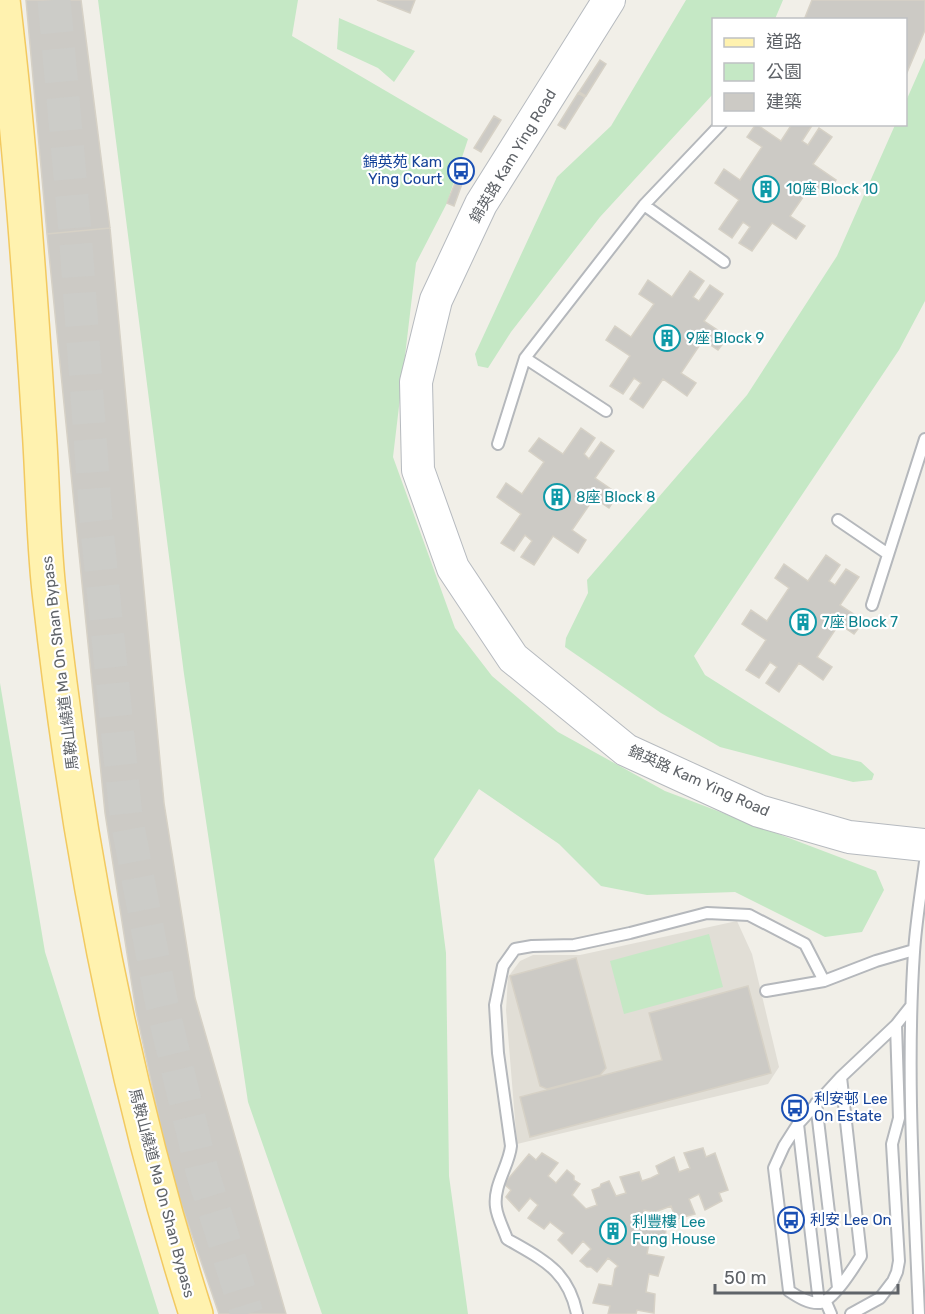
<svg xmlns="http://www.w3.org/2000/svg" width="925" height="1314" font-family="Rubik,'Noto Sans TC',sans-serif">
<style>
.education{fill:#e1ded6}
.green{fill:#c5e8c5}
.building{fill:#cccac5;stroke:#d6d1c6;stroke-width:1.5}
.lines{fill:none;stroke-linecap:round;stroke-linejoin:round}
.primary-tunnel{stroke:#ccccc8;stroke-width:33;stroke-dasharray:33 16;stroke-linecap:butt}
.lane-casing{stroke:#b5b8bc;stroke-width:14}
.secondary-casing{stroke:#b6babf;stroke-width:34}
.primary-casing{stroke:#f2c960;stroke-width:36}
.lane{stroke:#fff;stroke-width:10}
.secondary{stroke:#fff;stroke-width:32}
.primary{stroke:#fff2af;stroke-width:33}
.labels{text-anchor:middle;stroke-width:4.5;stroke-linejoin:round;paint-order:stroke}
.street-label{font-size:15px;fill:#5f6368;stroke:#fff}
.transit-label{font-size:15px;fill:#164399;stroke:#fff;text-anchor:start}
.culture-label{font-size:15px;fill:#0d838f;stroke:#fff;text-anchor:start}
</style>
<rect width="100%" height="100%" fill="#f1efe8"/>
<path class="education" d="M737,921L752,954L779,1067L768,1084L517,1144L506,1010L508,977L520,961L533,955H580Z"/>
<path class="green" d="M98,0H298L292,36L468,139L447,203L416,263L393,457L455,628L492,676L558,732L665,791L876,871L884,890L862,932L825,937L735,892L647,895L601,886L559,844L479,789L434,859L446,953L449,1176L468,1314H322L248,1102L184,674Z
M686,0H783L775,19L714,20L713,94L600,217L511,332L488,368L478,366L475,354L557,177L611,126Z
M339,18L415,51L394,82L378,68L337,49Z
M925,58V301L899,350L694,656L705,675L832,755L861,762L874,774L872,780L853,782L720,747L661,713L565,647L566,638L588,593L587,580L747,395L837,256L895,125L906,124V101Z
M0,683L45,952L159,1314H0Z
M709,934L723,987L624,1014L610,961Z"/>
<path class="building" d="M26,0H81L110,228L47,234Z
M377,0H415L410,13Z
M812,0H925V30L906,75V20H804Z
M600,60L606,64L586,96L579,92Z
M578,93L585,97L565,129L558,125Z
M494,116L501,120L481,152L474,148Z
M756,124L781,141L792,124H813L802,141L808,145L819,128L832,137L813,164L836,180L827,194L812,184L790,216L805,226L796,239L772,223L752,251L739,243L750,227L743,222L732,238L719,229L739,200L715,183L724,169L740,180L762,147L747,137Z
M461,168L467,170L454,206L447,203Z
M110,228L164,803L195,998L286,1314H219L171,1174L136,1011L105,813L47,234Z
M690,271L704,281L693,297L699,301L710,285L723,294L704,321L728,337L718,350L703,340L681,373L696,383L687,396L663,379L643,408L630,399L641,383L634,378L623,394L610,386L630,356L606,340L615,326L631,337L654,304L639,294L648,280L672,297Z
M581,428L595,438L584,454L589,459L601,442L614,451L595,478L618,494L609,508L594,498L572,530L586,540L578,553L553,536L534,565L521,557L532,541L525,535L514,551L501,543L521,514L497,497L506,483L522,494L544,462L529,451L539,438L563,454Z
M826,555L840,565L829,581L835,585L846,569L859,577L840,605L864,621L854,634L839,624L817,657L832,667L823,680L799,663L779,692L766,683L777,667L770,662L759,678L746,670L766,640L742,624L751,610L767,621L789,588L775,578L784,564L808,581Z
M576,958L606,1068L600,1075L547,1089L540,1086L510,976Z
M748,986L771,1073L530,1137L520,1097L662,1060L649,1013Z
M703,1148L706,1157L715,1153L728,1190L719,1193L722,1201L705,1210L699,1194L689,1199L695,1214L676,1219L671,1206L655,1212L644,1210L642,1222L666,1226L665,1246L649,1243L647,1254L664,1257L658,1276L649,1274L646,1292L655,1294L654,1313L637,1310L636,1314H608L610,1306L593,1303L599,1284L612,1286L615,1269L618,1266L608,1258L597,1272L591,1267H587L580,1261L591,1249L583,1241L572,1254L558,1240L564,1233L550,1222L544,1229L528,1218L538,1205L530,1198L519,1211L506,1197L511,1190L504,1184L529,1154L536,1160L542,1153L558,1163L548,1176L556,1183L567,1170L574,1176V1180L580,1184L572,1195L586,1209L597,1205L592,1190L600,1187L601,1184L609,1181L616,1196L626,1193L620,1177L639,1172L642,1181L651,1178L659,1174L656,1166L674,1157L679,1172L690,1168L684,1153Z"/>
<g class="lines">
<path class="primary-tunnel" d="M54,0L75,231L96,520L126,816L162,1005L202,1171L247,1314"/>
<defs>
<path id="lane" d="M644,205L724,262
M525,358L606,411
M498,444L525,358L644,205L721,124
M838,520L888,554
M872,605L925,439
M766,991L824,981L876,961L914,950
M841,1077L861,1256C854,1267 834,1300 820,1303C809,1304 798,1297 789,1291L774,1168L784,1146L798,1124L841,1077L896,1025L911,1006
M816,1103L838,1288
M798,1124L819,1303
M825,1300L831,1314
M577,1314C568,1270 543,1260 507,1239C504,1230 497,1217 496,1207C493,1185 509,1166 511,1146L498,1053L495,1005L503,966L515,949L532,946L574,945L630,933L707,913L749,915L805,944L824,981
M851,1314L880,1298L893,1281L897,1272L899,1261L892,1144L899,1118L896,1025
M919,1314C914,1194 906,1072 914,952C916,922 921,892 925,862"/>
<path id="secondary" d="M609,0L481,204L436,300L416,382L418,470L453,568L513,658L626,750L759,811L849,837L925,845"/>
<path id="primary" d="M3,0C20,142 30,284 39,427C43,484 43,543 50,600C77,842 122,1082 196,1314"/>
</defs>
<use href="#lane" class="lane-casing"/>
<use href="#secondary" class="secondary-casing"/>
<use href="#primary" class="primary-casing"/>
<use href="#lane" class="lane"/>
<use href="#secondary" class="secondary"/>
<use href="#primary" class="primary"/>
</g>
<defs>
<symbol id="bus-ring" viewBox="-11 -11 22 22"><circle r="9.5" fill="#fff" stroke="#1a4fb4" stroke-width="1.5"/><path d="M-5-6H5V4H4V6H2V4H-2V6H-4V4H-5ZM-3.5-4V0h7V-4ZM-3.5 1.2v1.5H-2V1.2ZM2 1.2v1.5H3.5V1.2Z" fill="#1a4fb4"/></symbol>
<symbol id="building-ring" viewBox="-11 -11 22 22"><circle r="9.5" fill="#fff" stroke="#0f9aa8" stroke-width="1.5"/><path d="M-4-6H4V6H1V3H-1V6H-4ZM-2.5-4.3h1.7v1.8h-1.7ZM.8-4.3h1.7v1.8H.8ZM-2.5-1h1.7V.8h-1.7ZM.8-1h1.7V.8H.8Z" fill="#0f9aa8"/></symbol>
</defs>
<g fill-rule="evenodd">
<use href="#bus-ring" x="446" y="156" width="30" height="30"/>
<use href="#building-ring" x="751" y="174" width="30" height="30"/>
<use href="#building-ring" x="652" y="323" width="30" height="30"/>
<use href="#building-ring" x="542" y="482" width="30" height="30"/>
<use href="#building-ring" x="788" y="607" width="30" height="30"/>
<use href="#bus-ring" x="780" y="1093" width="30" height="30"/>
<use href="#bus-ring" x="776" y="1205" width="30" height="30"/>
<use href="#building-ring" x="598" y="1216" width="30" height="30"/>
</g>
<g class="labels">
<g class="street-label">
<text transform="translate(513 156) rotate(-59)" y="5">錦英路 Kam Ying Road</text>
<text transform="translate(60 663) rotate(-97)" y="5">馬鞍山繞道 Ma On Shan Bypass</text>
<text transform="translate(699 781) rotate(24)" y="5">錦英路 Kam Ying Road</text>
<text transform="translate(162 1193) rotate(75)" y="5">馬鞍山繞道 Ma On Shan Bypass</text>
</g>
<g class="transit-label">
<text x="442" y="167" text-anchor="end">錦英苑 Kam<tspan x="442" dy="17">Ying Court</tspan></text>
<text x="814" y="1104">利安邨 Lee<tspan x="814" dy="17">On Estate</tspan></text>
<text x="810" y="1225">利安 Lee On</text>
</g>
<g class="culture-label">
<text x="786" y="194">10座 Block 10</text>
<text x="686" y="343">9座 Block 9</text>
<text x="576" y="502">8座 Block 8</text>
<text x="822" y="627">7座 Block 7</text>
<text x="632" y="1227">利豐樓 Lee<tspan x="632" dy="17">Fung House</tspan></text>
</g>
</g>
<rect x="712" y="18" width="195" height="108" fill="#ffffff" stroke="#bfc1c3" stroke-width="1.5"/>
<rect x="724" y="38" width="30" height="9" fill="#fff2af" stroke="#bfc1c3" stroke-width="1.5"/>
<text x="766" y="48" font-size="18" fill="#5f6368">道路</text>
<rect x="724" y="63" width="30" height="18" fill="#c5e8c5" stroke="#bfc1c3" stroke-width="1.5"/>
<text x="766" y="78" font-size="18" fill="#5f6368">公園</text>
<rect x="724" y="93" width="30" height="18" fill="#cccac5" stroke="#bfc1c3" stroke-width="1.5"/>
<text x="766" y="108" font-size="18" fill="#5f6368">建築</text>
<path d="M715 1284v9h183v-9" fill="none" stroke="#5f6368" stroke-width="3"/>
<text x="724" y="1284" font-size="18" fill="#5f6368" stroke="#ffffff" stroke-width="4.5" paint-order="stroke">50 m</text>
</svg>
